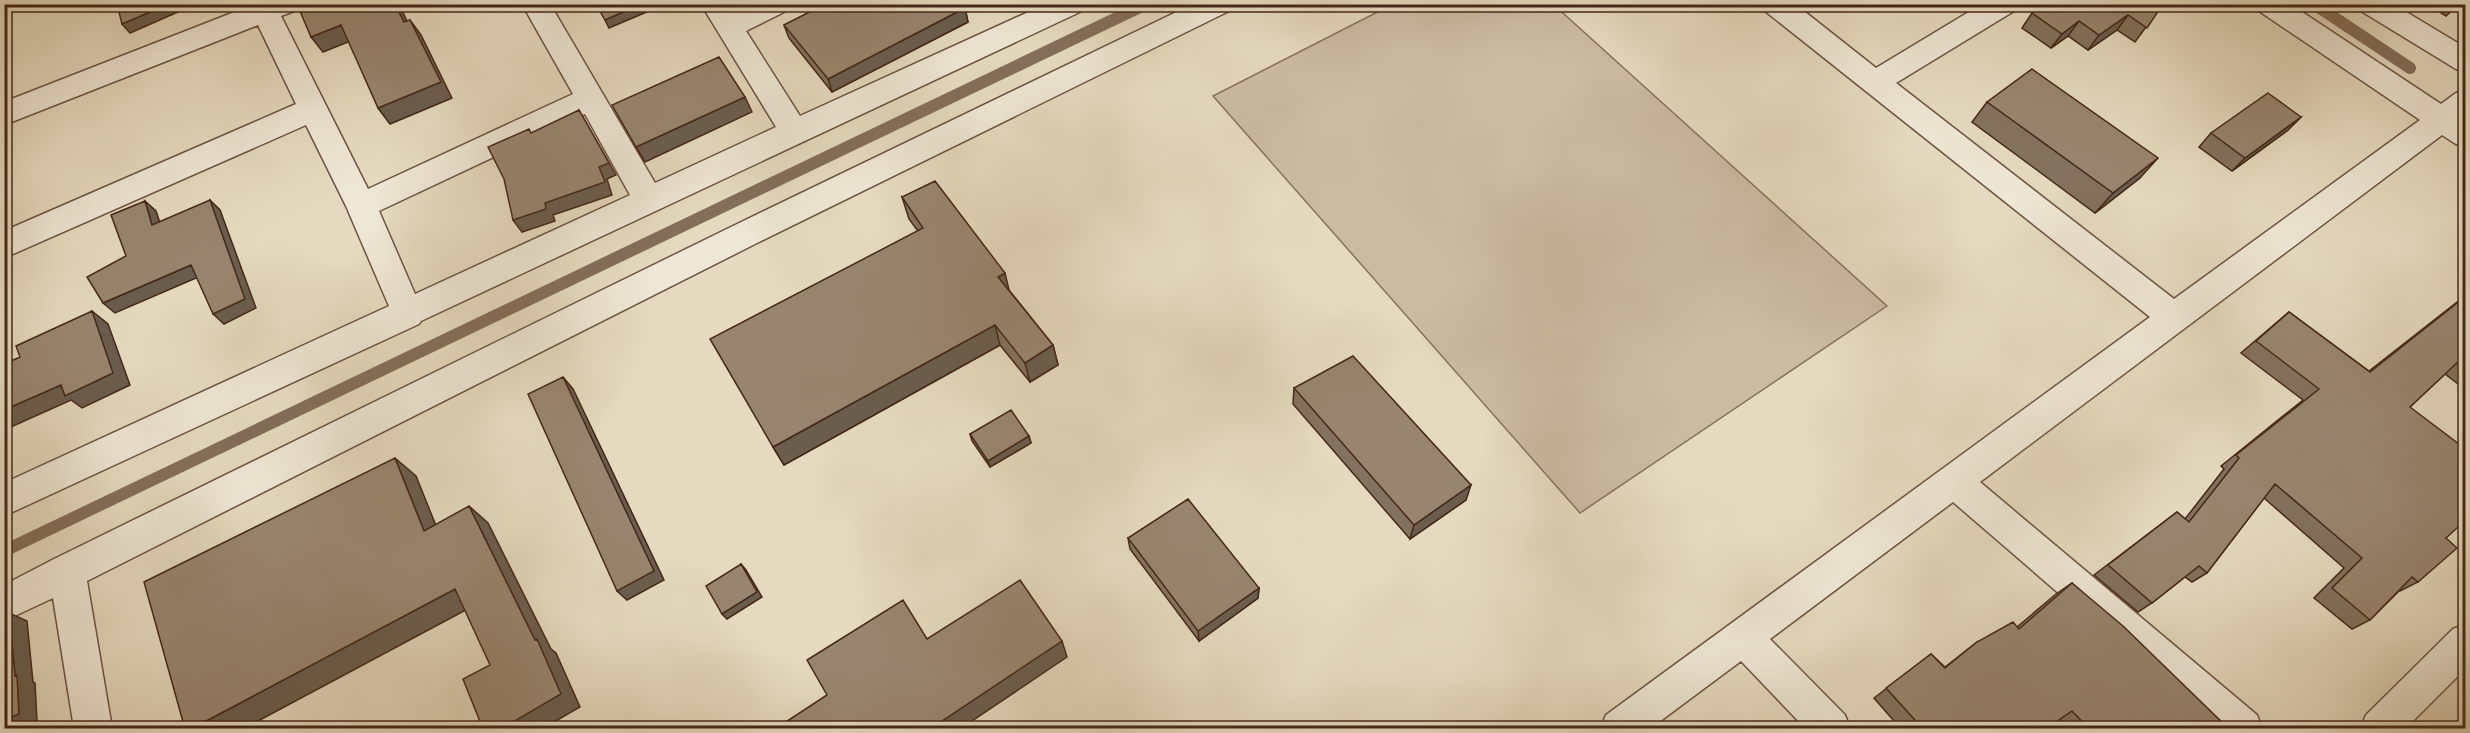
<svg xmlns="http://www.w3.org/2000/svg" width="2470" height="733" font-family="'Libre Bodoni',serif">
<style>
.green{fill:#cabca3;stroke:#87725e;stroke-width:1.5}
.lines{fill:none;stroke-linecap:round;stroke-linejoin:round}
.stream{stroke:#846e5a;stroke-width:12}
.street-casing{stroke:#6c5442;stroke-width:3}
.street{fill:#eee7d5;fill-rule:evenodd}
.wall{fill:#83725f;stroke:#442818;stroke-width:1.5}
.shaded-wall{fill:#6a5d4e;stroke:#442818;stroke-width:1.5}
.building{fill:#98856f;stroke:#442818;stroke-width:1.5}
</style>
<rect width="100%" height="100%" fill="#e5dabf"/>
<filter id="stains"><feTurbulence type="fractalNoise" baseFrequency=".00333" numOctaves="4"/><feColorMatrix values="0 0 0 0 .2 0 0 0 0 .09 0 0 0 0 .02 0 0 0 .5 -.17"/></filter>
<radialGradient id="worn" r=".72"><stop offset=".6" stop-color="#630" stop-opacity="0"/><stop offset="1" stop-color="#630" stop-opacity=".3"/></radialGradient>
<path class="green" d="M1393,4L1554,5L1887,306L1580,513L1213,96Z"/>
<g class="lines">
<path class="stream" d="M2314,4L2410,68
M4,551L1146,4"/>
<defs>
<path id="street" d="M255,4H298L294,11L281,16L368,189L573,94L522,4H550L655,183L776,127L701,4H730L734,12L751,4H790L786,11L746,31L800,116L1046,4H1086L1082,11L421,321L419,324L4,516V483L389,306L346,206L306,125L4,258V231L296,104L258,25L4,125V102ZM585,114L630,195L415,294L379,211Z
M1193,4H1233L1229,11L755,244L87,581L112,728H74L53,598L4,621V585L54,559L733,226Z
M1761,4H1795L1876,68L1982,4H2018L2014,11L1896,83L2174,299L2420,120L2259,11L2255,4H2290L2441,104L2456,93L2466,90V117L2463,119L2466,121V147L2456,144L2442,135L1980,482L2257,715L2262,728H2215L1953,502L1770,639L1845,715L1850,728H1805L1741,661L1651,728H1601L1606,715L2150,317L1765,11Z
M2357,4H2393L2466,48V72L2456,69L2361,11Z
M2466,624V668L2406,728H2361L2366,715L2453,629Z"/>
</defs>
<use href="#street" class="street-casing"/>
<use href="#street" class="street"/>
</g>
<path class="wall" d="M817,4H962L965,8L968,22L832,92L789,38L784,25L820,7Z
M2163,4L2135,42L2117,30L2088,50L2068,36L2051,48L2022,28L2032,13Z
M2427,4H2459L2446,16Z
M1987,102L2140,178L2095,213L1972,122Z
M2301,117L2288,130L2232,171L2199,147L2211,133Z
M902,197L1009,290L1053,345L1058,365L1030,382L1000,345L784,465L773,447L918,231L909,219Z
M2466,295V390L2445,374L2410,407L2446,538L2418,582L2400,591H2399L2370,620L2352,629L2314,598L2344,568L2264,498L2207,573L2192,582L2185,577L2152,603L2138,612L2094,575L2177,512L2185,519L2224,469L2221,466L2303,400L2241,353L2289,312L2369,371Z
M1294,388L1466,500L1410,539L1293,404Z
M970,434L1029,436L1031,443L990,467L972,441Z
M1128,538L1259,588L1258,598L1199,641L1130,549Z
M2072,583L2229,729H2063L2056,722L2046,729H1901L1874,698L1931,654L1945,667L1977,642L2017,627L2056,594Z"/>
<path class="shaded-wall" d="M169,4H196L130,33L122,24Z
M395,4H399L415,38L404,22Z
M641,4H646L649,11L609,28L605,20Z
M965,8L968,22L832,92L828,79Z
M2128,15L2117,30L2088,50L2099,35Z
M410,20L421,35L452,98L390,124L378,108Z
M2079,21L2068,36L2051,48L2062,34Z
M341,25L353,40L323,52L311,37Z
M745,97L752,112L645,162L636,147Z
M579,110L616,175L607,179L612,195L553,215L555,221L522,232L513,220L545,203Z
M2301,117L2288,130L2232,171L2245,158Z
M2158,158L2140,178L2095,213L2113,193Z
M210,200L220,210L256,308L224,324L213,314Z
M145,201L156,211L164,235L152,225Z
M191,265L203,275L115,313L103,303Z
M1005,273L1010,294L998,277Z
M92,311L108,324L130,385L82,408L71,400L4,430V410L61,385Z
M995,325L1000,345L784,465L773,447Z
M1053,345L1058,365L1030,382L1025,363Z
M563,377L573,389L664,580L627,600L617,591Z
M1029,436L1031,443L990,467L988,461Z
M395,458L416,476L445,548L424,531Z
M1471,485L1466,500L1410,539L1414,525Z
M469,506L488,523L551,649L556,653L580,707L542,729H501L535,640Z
M741,564L746,570L762,597L727,619L722,614Z
M1259,588L1258,598L1199,641L1198,631Z
M455,589L475,605L243,729H191Z
M9,613L27,621L33,682L35,683L37,721L19,729H4V720L15,676Z
M1062,641L1067,657L960,729H930Z"/>
<path class="building" d="M117,4H169L122,24Z
M297,4H395L404,22L410,20L441,82L378,108L341,25L311,37Z
M596,4H641L605,20Z
M825,4H962L965,8L828,79L784,25Z
M2045,4H2163L2147,28L2128,15L2099,35L2079,21L2062,34L2032,13Z
M2450,4H2458L2455,7Z
M719,57L745,97L636,147L612,105Z
M2032,69L2158,158L2113,193L1987,102Z
M2268,93L2301,117L2245,158L2211,133Z
M579,110L609,163L599,167L605,182L545,203L546,209L513,220L504,179L488,147L529,129L531,133Z
M935,181L1005,273L998,277L1053,345L1025,363L995,325L773,447L710,339L923,228L902,197Z
M210,200L245,299L213,314L191,265L103,303L87,277L126,256L111,215L145,201L152,225Z
M2466,296V365L2460,360L2410,407L2463,447L2466,445V520L2446,538L2457,548L2418,582L2412,577L2370,620L2332,588L2362,558L2275,484L2207,573L2199,566L2152,603L2108,565L2177,512L2189,522L2239,458L2236,455L2319,389L2256,341L2289,312L2370,372Z
M92,311L113,373L65,396L61,385L4,410V364L20,357L16,346Z
M1353,356L1471,485L1414,525L1294,388Z
M563,377L654,571L617,591L528,394Z
M1011,410L1029,436L988,461L970,434Z
M395,458L424,531L469,506L535,640L537,639L561,694L501,729H483L463,679L490,665L455,589L191,729H185L144,582Z
M1188,499L1259,588L1198,631L1128,538Z
M741,564L757,592L722,614L706,586Z
M1020,580L1062,641L930,729H775L827,695L807,660L903,600L927,639Z
M2072,583L2123,626L2229,729H2089L2072,711L2046,729H1923L1886,688L1931,654L1945,668L1977,642L2013,622L2019,629Z
M9,613L15,676L17,675L19,714L4,720V615Z"/>
<rect width="2470" height="733" fill="none" stroke="#e5dabf" stroke-width="24"/>
<rect x="6" y="6" width="2458" height="721" fill="none" stroke="#442818" stroke-width="3"/>
<rect x="12" y="12" width="2446" height="709" fill="none" stroke="#442818" stroke-width="1.5"/>
<rect width="100%" height="100%" filter="url(#stains)"/>
<rect width="100%" height="100%" fill="url(#worn)"/>
</svg>
